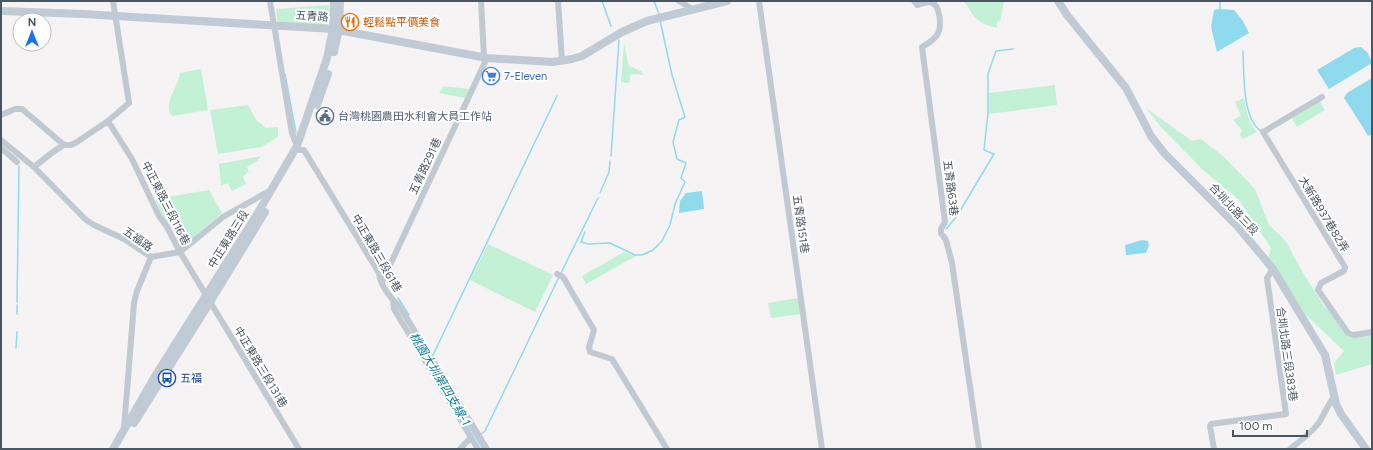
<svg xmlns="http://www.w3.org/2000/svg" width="1373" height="450" font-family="Figtree,'Noto Sans TC',sans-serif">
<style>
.green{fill:#c3f1d5}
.water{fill:#90daee}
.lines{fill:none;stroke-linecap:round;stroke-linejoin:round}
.stream{stroke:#90daee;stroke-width:1.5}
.street{stroke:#c1cad2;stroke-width:6}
.secondary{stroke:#c1cbd6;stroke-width:8}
.labels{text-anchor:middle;stroke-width:4;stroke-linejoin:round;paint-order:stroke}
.street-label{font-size:11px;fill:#4a5661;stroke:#fff}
.food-label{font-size:11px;fill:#c56008;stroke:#fff;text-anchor:start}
.shop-label{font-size:11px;fill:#366cbe;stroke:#fff;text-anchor:start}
.service-label{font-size:11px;fill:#4e5e75;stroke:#fff;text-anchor:start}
.transit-label{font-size:11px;fill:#164399;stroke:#fff;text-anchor:start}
.water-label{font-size:12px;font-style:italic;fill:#0c7c9b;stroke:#fff}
</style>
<rect width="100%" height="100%" fill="#f5f3f3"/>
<path class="green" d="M964,1H1004L1000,21L997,22V28C976,23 975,18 964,1Z
M329,5L328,26L278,23L276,9Z
M624,44L629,66L641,71L643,75L635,74L630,75V82L627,83L621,82Z
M201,69L208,110L172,116C162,104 179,86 180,73Z
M1055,85L1057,105L989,114V93Z
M443,86L469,89L465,98L439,93Z
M1244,98C1246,110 1248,123 1257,132L1243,139L1240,135L1242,130L1233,120L1241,116L1235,102Z
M1320,101L1325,110L1297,127L1292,118Z
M248,105L256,120L266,128L278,127V137L261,147L218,154L210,110Z
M1146,108L1192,141L1201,139L1224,157L1255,189L1269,225L1285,240L1303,273L1324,306L1352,333H1372V364L1336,375L1334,363L1344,351L1306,315L1268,258L1271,248L1239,200L1203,170L1160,126Z
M261,156L257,161L247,167L249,172L243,176L246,184L232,191L228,183L221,186L219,164Z
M209,190L222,213L188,242L174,227L170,229L162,215L155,199Z
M488,244L553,275L535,312L470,280Z
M624,252L636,256L586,284L582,276Z
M798,298L801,314L771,318L768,303Z"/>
<path class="water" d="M1219,9L1234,10L1243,21L1249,33L1217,52L1211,27L1214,10Z
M1361,47L1368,53L1372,63L1329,89L1317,70L1354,48Z
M1372,78V134L1368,136C1361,123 1352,111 1344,98L1347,93Z
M702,191L704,209L679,213L680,201L686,193Z
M1142,240L1148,241L1149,246L1146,253L1126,255L1125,245Z"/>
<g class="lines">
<path class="stream" d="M602,1L611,26
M654,1L659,14
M1220,9V1
M1243,51C1244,71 1242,120 1261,131
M285,74L296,133
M611,156L619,40
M600,193L609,172L610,161
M946,229L957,216L994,154L984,150L988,112V74L996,51L1013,49
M585,232L581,242L588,244L610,243L635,255H642L653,250L662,241L670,225L675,204L685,182L681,178L686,163L677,159L673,142L679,120L685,117L672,75L660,20
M561,273L598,198
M398,298L409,315
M17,302L19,166
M17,314V305
M411,331L483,449
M16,348L17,332
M433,355L557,96
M481,434L485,431L559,277"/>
<path class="street" d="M270,1L292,133L297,146L299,150H304L379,273C380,285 391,299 400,307L487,449
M481,1L484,57
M558,1L562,61
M679,1L689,7L690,11
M759,1L822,449
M914,1L917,5C921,4 926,2 930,2C941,4 942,28 937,35C933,41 927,44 922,47L945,222L941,229V233L946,240L952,263L979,449
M1322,97L1263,132L1345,267L1344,271L1321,283L1318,290L1348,333L1354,335L1372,332
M1,115L15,109H22L64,145
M108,121L132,159L159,216L167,227L180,252L299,449
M1,140L34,167L86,220L94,225L124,239L151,257
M64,145H71L77,142L108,121L129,103L113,1
M1,148L17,162
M34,167C44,159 53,151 64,145
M151,257L180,252L223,217L271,190
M557,274L563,277L594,330L589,347L590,352L612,359L667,449
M382,282L487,58
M393,301L394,309L478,449
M124,428L134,303L137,291L151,257
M460,449L471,437
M1214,449L1210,426L1211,424L1286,414L1267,278L1273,269
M1290,449C1300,441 1313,432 1320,421C1325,412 1329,404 1334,396"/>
<path class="secondary" d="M1058,1L1067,15L1126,88L1151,136L1165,154L1238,227L1273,269L1325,355L1336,404L1341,414L1366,449
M1,11L83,14L333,29L487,58L553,62L572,59L582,56L622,32L647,21L727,1
M334,52L339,29L340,1
M317,105L328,74
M134,423L210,302L265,212
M113,449L154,378L256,216L297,146L327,58L333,29L334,1"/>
</g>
<defs>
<symbol id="restaurant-ring" viewBox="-11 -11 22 22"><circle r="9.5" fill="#fff" stroke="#e8710a" stroke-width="1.5"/><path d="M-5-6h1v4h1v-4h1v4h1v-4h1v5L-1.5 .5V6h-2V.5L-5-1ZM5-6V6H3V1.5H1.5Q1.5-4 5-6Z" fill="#e8710a"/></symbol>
<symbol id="supermarket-ring" viewBox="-11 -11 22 22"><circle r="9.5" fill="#fff" stroke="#3f7fe0" stroke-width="1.5"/><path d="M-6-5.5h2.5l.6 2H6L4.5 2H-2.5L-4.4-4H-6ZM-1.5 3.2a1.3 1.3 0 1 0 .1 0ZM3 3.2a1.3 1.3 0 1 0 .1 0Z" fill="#3f7fe0"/></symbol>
<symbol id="civic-ring" viewBox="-11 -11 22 22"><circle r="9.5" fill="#fff" stroke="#5c6f8a" stroke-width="1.5"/><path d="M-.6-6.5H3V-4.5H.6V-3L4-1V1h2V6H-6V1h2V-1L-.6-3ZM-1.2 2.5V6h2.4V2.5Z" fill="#5c6f8a"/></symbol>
<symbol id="bus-ring" viewBox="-11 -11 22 22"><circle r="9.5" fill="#fff" stroke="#1a4fb4" stroke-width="1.5"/><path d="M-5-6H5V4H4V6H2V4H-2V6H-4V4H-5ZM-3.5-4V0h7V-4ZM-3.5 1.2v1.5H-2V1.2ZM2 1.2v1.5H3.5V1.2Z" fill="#1a4fb4"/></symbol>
</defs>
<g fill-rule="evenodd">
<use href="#restaurant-ring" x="340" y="12" width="20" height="20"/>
<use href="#supermarket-ring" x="481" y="66" width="20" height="20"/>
<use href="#civic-ring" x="315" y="106" width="20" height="20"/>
<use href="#bus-ring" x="157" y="368" width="20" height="20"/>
</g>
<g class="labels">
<g class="street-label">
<text transform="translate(312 16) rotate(4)" y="4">五青路</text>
<text transform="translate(425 166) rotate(-65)" y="4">五青路291巷</text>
<text transform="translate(951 188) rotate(83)" y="4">五青路63巷</text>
<text transform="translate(166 203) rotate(63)" y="4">中正東路三段116巷</text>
<text transform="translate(1234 209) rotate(47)" y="4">合圳北路三段</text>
<text transform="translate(1324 214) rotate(59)" y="4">大新路937巷82弄</text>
<text transform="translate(801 224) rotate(82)" y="4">五青路151巷</text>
<text transform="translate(138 239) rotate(35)" y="4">五福路</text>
<text transform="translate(228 239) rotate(-58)" y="4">中正東路三段</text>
<text transform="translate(377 253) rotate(60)" y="4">中正東路三段61巷</text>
<text transform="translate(1287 354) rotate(82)" y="4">合圳北路三段383巷</text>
<text transform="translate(261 367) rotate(59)" y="4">中正東路三段131巷</text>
</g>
<g class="food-label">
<text x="363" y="26">輕鬆點平價美食</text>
</g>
<g class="shop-label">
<text x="504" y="80">7-Eleven</text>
</g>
<g class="service-label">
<text x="338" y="120">台灣桃園農田水利會大員工作站</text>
</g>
<g class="transit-label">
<text x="180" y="382">五福</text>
</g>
<g class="water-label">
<text transform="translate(440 379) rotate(59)" y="4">桃園大圳第四支線-1</text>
</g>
</g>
<rect width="1373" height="450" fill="none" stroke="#4a5661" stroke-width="4"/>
<g transform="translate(32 32)"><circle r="19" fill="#ffffff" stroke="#b7bbc0"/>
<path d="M0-3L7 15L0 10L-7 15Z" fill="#1a73e8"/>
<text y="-6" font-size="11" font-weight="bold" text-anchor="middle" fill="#4a5661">N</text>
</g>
<path d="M1233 430v6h74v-6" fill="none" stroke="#4a5661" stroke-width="2"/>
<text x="1239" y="430" font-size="12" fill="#4a5661" stroke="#ffffff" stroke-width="3" paint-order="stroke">100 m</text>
</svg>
